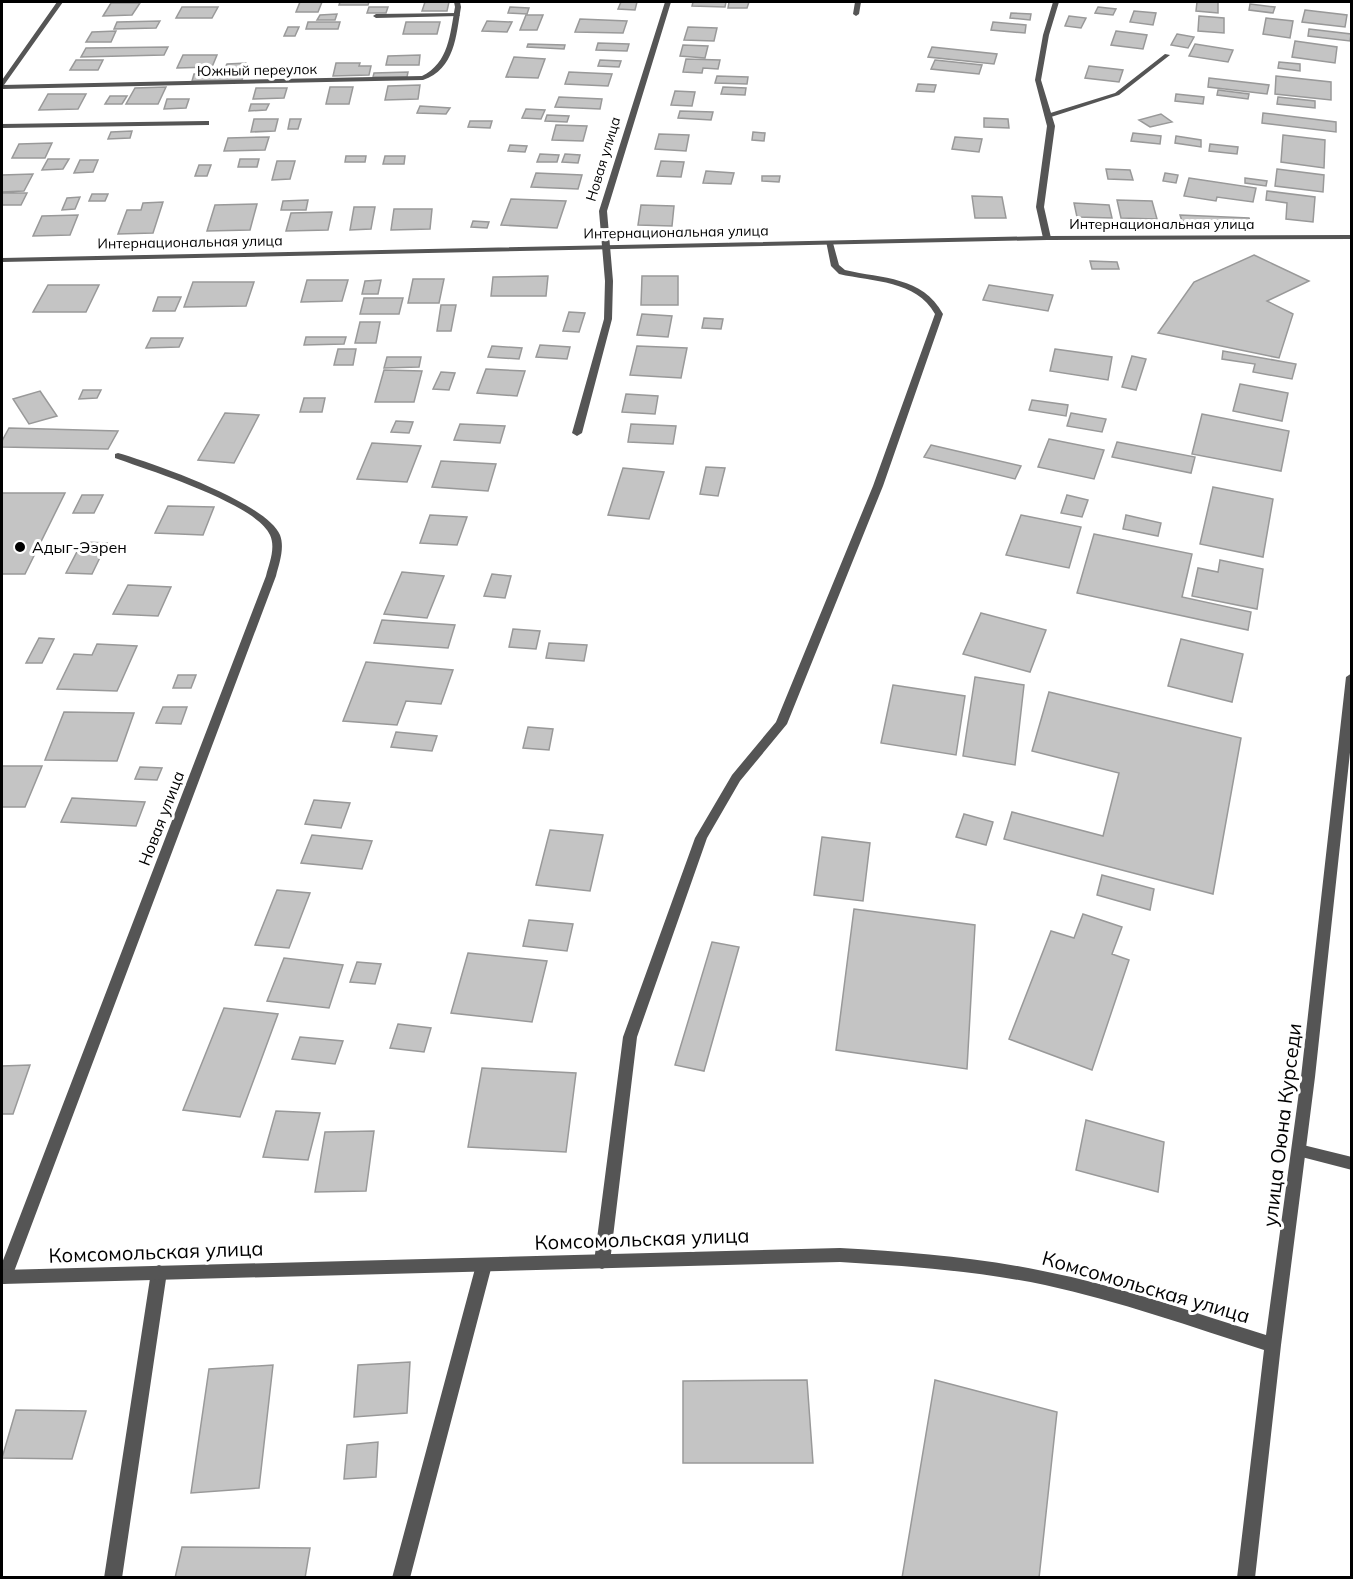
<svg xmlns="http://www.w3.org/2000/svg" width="1353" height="1579" font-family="Mulish,sans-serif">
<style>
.building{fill:#c4c4c4;stroke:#999;stroke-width:1.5}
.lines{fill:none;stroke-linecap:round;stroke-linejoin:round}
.service{fill:#555;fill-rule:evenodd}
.minor{fill:#555;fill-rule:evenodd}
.tertiary{fill:#555;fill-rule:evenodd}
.poi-dot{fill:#000;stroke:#fff;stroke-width:2}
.labels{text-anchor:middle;stroke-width:6;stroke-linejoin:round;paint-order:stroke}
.far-street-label{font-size:14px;fill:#000;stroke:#fff}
.poi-label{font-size:16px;fill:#000;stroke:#fff;text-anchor:start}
.street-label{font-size:16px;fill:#000;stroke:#fff}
.near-street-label{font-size:20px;fill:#000;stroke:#fff}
</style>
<rect width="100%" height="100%" fill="#fff"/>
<path class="building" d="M300,2H322L318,12H296Z
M340,2H369L368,5H339Z
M425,2H449L447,11H422Z
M621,2H637L635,10L618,9Z
M693,2H726L725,7L692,6Z
M729,2H749L747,8H728Z
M1197,2H1218V13L1196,11Z
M111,3H140L132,15L103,16Z
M1250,4L1275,7L1273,13L1249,10Z
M182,7H218L212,18H176Z
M369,7H388L386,13H367Z
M510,7L529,8L527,14L508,13Z
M1098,7L1116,9L1113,15L1095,13Z
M1305,10L1347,15L1345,27L1302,22Z
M1134,11L1156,13L1153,25L1130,22Z
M1011,13L1031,14L1030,20L1010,18Z
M337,14L335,20H317L320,15Z
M526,15H543L537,30H520Z
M1069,16L1086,18L1081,28L1065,26Z
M1199,16L1224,18V33L1198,31Z
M1266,18L1293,21L1290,38L1263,34Z
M580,19L627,21L623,33L575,32Z
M160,21L156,28L114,29L117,22Z
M487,21L512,22L507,32L482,31Z
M308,22H340L338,29H306Z
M406,22H440L437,34H403Z
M993,22L1026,25L1025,33L991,30Z
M288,27H299L295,36H284Z
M688,27L717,28L714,41L684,40Z
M1309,29L1351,34L1350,41L1308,36Z
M116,31L111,42H86L92,32Z
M1116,31L1147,35L1143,49L1111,45Z
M1177,34L1194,37L1188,48L1171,45Z
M1295,41L1337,47L1335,63L1292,57Z
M598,43L629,44L627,51L596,50Z
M528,44L565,45L564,49L527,47Z
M1195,44L1233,50L1228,62L1189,56Z
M683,45L708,46L705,58L680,56Z
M168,47L164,55L81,57L86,48Z
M932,47L997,54L994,64L928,57Z
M183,55H217L212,67L177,68Z
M420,55L419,65H386L388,56Z
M514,57L545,59L538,78L506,77Z
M686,59L720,60L718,69L703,68L702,73L683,72Z
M76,60H103L98,70H70Z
M600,60L621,61L619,67L598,66Z
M935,60L982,65L979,74L931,69Z
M1279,62L1300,64V71L1278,68Z
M246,63L244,69H224L227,64Z
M336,63H360L359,66H371L369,75L333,76Z
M1089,66L1123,70L1119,82L1085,78Z
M408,72L407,77H373L374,73Z
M569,72L612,74L608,86L565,84Z
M244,73L242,80L192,81L194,74Z
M717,76L748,77L747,84L715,83Z
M1276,76L1331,82V100L1275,94Z
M1209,78L1269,85L1267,94L1208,87Z
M918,84L936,85L934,92L916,91Z
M420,85L418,99L385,100L388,86Z
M166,87L158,104H126L135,88Z
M330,87H353L349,104H326Z
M723,87L746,88L745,95L721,94Z
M256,88H287L284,98L253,99Z
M1218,90L1249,94L1248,99L1217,95Z
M675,91L695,92L692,106L671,105Z
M48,94H86L78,109L39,110Z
M1176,94L1204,97L1203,104L1175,101Z
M110,96H127L122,104H105Z
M559,97L602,99L600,109L555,107Z
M1278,97L1315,101V108L1277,104Z
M167,99H189L186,108L164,109Z
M251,104H269L266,110L249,111Z
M420,106L450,108L446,114L417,113Z
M526,109L545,110L541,119L522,118Z
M680,111L713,112L711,120L678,118Z
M1263,113L1336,122V132L1262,123Z
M1161,114L1172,122L1150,127L1139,120Z
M547,115L569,116L567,122L545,121Z
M984,118L1008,119L1009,128L984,127Z
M254,119H278L275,131L251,132Z
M290,119H301L298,129H288Z
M470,121H492L490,128L468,127Z
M556,125L587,126L583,141L552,140Z
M132,131L130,138L108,139L111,132Z
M753,132L765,133L764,141L752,140Z
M1133,133L1161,136L1160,144L1131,141Z
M659,134L689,135L686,151L655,149Z
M1283,135L1325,140L1324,168L1281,162Z
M1176,136L1201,140V147L1175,143Z
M269,137L265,150L224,151L228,138Z
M955,137L982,139L979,152L952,149Z
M52,143L45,158H12L19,144Z
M1210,144L1238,147L1237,154L1209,151Z
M510,145L527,146L525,152L508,151Z
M540,154L559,155L557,162H537Z
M565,154L580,155L578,163L562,162Z
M346,156H366L365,162H345Z
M385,156H405L404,164H383Z
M48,159H69L63,169L42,170Z
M240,159H259L257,167H238Z
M80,160H98L93,172L74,173Z
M277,161H295L290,179L272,180Z
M661,161L684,162L681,177L657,176Z
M199,165H211L207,176H195Z
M1106,169L1130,170L1133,180L1108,179Z
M1277,169L1324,175L1323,192L1275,186Z
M706,171L734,173L731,184L703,183Z
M536,173L582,175L578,189L531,187Z
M1165,173L1178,175L1176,183L1163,181Z
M33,174L24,191L2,192V175Z
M762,176H780L779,182L762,181Z
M1189,178L1256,188L1253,202L1217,197L1216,201L1184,196Z
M1245,178L1267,181L1266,186L1245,183Z
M1267,191L1315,197L1313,222L1286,219L1287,203L1266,200Z
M2,193H27L21,205H2Z
M92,194H108L105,201H89Z
M972,196L1002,197L1006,218H975Z
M80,197L75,209L62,210L67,198Z
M511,199L566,201L557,228L501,225Z
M308,200L306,210H281L283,201Z
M1117,200L1152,201L1157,219L1121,218Z
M163,202L153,233L118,234L127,210H141L143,203Z
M1074,203L1109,205L1112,218L1077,217Z
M257,204L250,230L207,231L215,205Z
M641,205L674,206L672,226L638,225Z
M354,207H375L371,229L350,230Z
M394,209H432L430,229L391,230Z
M332,212L328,230L286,231L291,213Z
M78,215L70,235L33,236L42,216Z
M1180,215L1249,218L1251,224L1182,221Z
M473,221L489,222L487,228L471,227Z
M1254,255L1309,281L1267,301L1293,314L1279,358L1158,333L1194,282Z
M1090,261L1117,262L1119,269H1092Z
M548,276L546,296H491L493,277Z
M642,276H678V305H641Z
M413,279H444L439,303H408Z
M307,280H348L342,301L301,302Z
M381,280L378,294H362L365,281Z
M193,282H254L246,306L184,307Z
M48,285H99L86,312H33Z
M989,285L1053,295L1048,311L983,300Z
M158,297H181L175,311H153Z
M364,298H403L399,314H360Z
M441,305H456L451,331H437Z
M569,312L585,313L579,332L563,331Z
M642,314L672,316L668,337L637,335Z
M704,318L723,319L721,329L702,328Z
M360,322H380L376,343H355Z
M306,337H346L344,344L304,345Z
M151,338H183L179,347L146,348Z
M540,345L570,347L567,359L536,357Z
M492,346L522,348L519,359L488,357Z
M637,346L687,348L681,378L630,375Z
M338,349H356L353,365H334Z
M1055,349L1112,357L1108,380L1050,371Z
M1223,351L1296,364L1292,379L1253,372L1255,364L1222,359Z
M1132,356L1146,359L1136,390L1122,387Z
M387,357H421L419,367L384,368Z
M486,369L525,371L517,396L477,393Z
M384,370L422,371L414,402H375Z
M441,372L455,373L449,390L433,389Z
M1240,384L1288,393L1282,421L1233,411Z
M83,390H101L97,398L79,399Z
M40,391L57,416L29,424L13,399Z
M626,394L658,396L655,414L622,412Z
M304,398H325L322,412H300Z
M1032,400L1068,405L1066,416L1029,410Z
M225,413L259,415L234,463L198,460Z
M1071,413L1106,419L1102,432L1067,426Z
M1202,414L1289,431L1281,471L1192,454Z
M396,421L413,422L409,433L391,432Z
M460,424L505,426L500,443L454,440Z
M631,424L676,426L673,444L628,442Z
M9,428L118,431L108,449L2,447V441Z
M1049,439L1104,450L1094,479L1038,467Z
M1117,442L1195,457L1191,473L1112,457Z
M372,443L421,446L407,482L357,479Z
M931,445L1021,466L1015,479L924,457Z
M441,461L496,464L488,491L432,487Z
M706,467L725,468L718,496L700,494Z
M623,468L664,472L649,519L608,515Z
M1213,487L1273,499L1263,557L1200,544Z
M2,493H65L25,574H2Z
M82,495H103L94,513H73Z
M1067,495L1088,500L1082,517L1061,513Z
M168,506L214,507L203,535L155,533Z
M430,515L467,517L457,545L420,543Z
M1021,515L1081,527L1069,568L1006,555Z
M1126,515L1161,523L1158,536L1123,529Z
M1094,534L1192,554L1182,597L1251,612L1248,630L1077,593Z
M82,542L107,543L92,574L66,573Z
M1220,560L1263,569L1257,609L1192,596L1198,568L1218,572Z
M402,572L444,576L427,618L384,614Z
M492,574L511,576L505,598L484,596Z
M128,585L171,587L158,616L113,614Z
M981,613L1046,630L1030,672L963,654Z
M382,620L455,625L448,648L374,643Z
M513,629L540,631L536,649L509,647Z
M39,638L54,639L42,663H26Z
M1181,639L1243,654L1232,702L1168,686Z
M549,643L587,645L584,661L546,658Z
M97,644L137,646L117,691L57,689L74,654L92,655Z
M366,662L453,670L441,704L406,701L397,725L343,721Z
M178,675H196L191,688H173Z
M975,677L1024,685L1015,765L963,756Z
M893,685L965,696L956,755L881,743Z
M1049,692L1241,738L1213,894L1004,839L1012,812L1103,836L1119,773L1032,751Z
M163,707H187L181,724L156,723Z
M64,712L134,713L117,761L45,760Z
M528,727L553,729L549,750L523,748Z
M396,732L437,736L432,751L391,747Z
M2,766H42L25,807H2Z
M140,767L162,768L157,780L135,779Z
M72,798L145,802L136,826L61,822Z
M314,800L350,803L341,828L305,824Z
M964,814L993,822L986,845L956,837Z
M550,830L603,835L590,891L536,885Z
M312,835L372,841L362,869L301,863Z
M822,837L870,843L863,901L814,895Z
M1102,875L1154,889L1150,910L1097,895Z
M277,890L310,893L289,948L255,945Z
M854,909L975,925L967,1069L836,1050Z
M1083,914L1122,927L1112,954L1129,960L1092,1070L1009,1039L1051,931L1074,938Z
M529,920L573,924L567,951L523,946Z
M712,942L739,947L704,1071L675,1065Z
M468,953L547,961L532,1022L451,1013Z
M284,958L343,965L329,1008L267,1001Z
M357,962L381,964L375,984L350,982Z
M224,1008L278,1014L240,1117L183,1110Z
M398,1024L431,1028L424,1052L390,1048Z
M300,1037L343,1041L335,1064L292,1059Z
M30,1065L13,1114H2V1066Z
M482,1068L576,1073L566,1152L468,1147Z
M276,1111L320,1113L308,1160L263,1157Z
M1086,1120L1164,1142L1158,1192L1076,1170Z
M374,1131L366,1191L315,1192L325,1132Z
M410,1362L407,1413L354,1417L358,1365Z
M273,1365L259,1488L191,1493L209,1369Z
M807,1380L813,1463H683V1381Z
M935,1380L1057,1412L1039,1578H902Z
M16,1410L86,1411L72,1459L2,1458Z
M378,1442L376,1477L344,1479L347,1445Z
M182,1547L310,1548L305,1578H175Z"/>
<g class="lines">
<path class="service" d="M457,13L460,15L459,16L376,18L373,16L376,14Z
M1165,54L1170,55L1119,95L1051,117L1044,115L1115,93Z
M206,121H209V125L2,128V124Z
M826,241L833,243L839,265L845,270C883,279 922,276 943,314L883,486L787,724L740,781L707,838L637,1037L610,1262L607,1267L602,1269L597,1267L594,1262L623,1037L695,838L732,775L776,722L873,486L935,314C916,280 873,282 839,274L831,266Z
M484,1258L489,1260L492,1265L410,1578H392L476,1265L479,1260Z
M159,1265L164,1267L167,1272L122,1578H104L151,1272L154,1267Z"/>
<path class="minor" d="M454,2H460L461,7C456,36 455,69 423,80L2,89V85L422,76C449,63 450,34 455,7Z
M665,2H671L607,211L613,281L612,319L582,433L577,436L572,433L604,319L605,281L599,211Z
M855,2H861L859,14L856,16L853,14Z
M1053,2H1059L1049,35L1041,80L1055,126L1044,207L1051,238L1047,240L1043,238L1036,207L1047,126L1035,80L1043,35Z
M118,453C153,463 267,503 280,535C285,548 279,564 276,576L12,1277L10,1282L4,1284L2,1283V1263L266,576C269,564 276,548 270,535C257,504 148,470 115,458V454Z
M1299,1144L1352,1157V1170L1294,1155L1292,1150L1294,1145Z"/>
<path class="tertiary" d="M57,2H63L4,85L2,86V80Z
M1352,235V239L1047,240L2,262V258L1047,236Z
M1352,673V734L1315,1077L1281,1345L1255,1578H1237L1264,1350C1192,1327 1119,1301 1045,1285C977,1271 909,1266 840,1262L2,1284V1270L840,1248C908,1252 976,1257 1043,1271C1119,1286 1192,1312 1266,1335L1301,1077L1346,677Z"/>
</g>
<circle class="poi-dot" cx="20" cy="547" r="6"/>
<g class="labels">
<g class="far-street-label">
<text transform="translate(257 70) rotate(-1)" y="5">Южный переулок</text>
<text transform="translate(603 159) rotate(-73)" y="5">Новая улица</text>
<text x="1162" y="229">Интернациональная улица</text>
<text transform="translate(676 232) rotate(-1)" y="5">Интернациональная улица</text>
<text transform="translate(190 242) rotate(-1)" y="5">Интернациональная улица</text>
</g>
<g class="poi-label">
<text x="32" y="553">Адыг-Ээрен</text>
</g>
<g class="street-label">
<text transform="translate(161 818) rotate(-69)" y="6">Новая улица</text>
</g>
<g class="near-street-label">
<text transform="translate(1282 1125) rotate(-83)" y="7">улица Оюна Курседи</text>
<text transform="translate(642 1239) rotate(-2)" y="7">Комсомольская улица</text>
<text transform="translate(156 1252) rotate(-2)" y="7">Комсомольская улица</text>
<text transform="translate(1146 1287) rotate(16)" y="7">Комсомольская улица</text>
</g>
</g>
<rect width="1353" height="1579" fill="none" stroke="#000000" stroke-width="6"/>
</svg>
